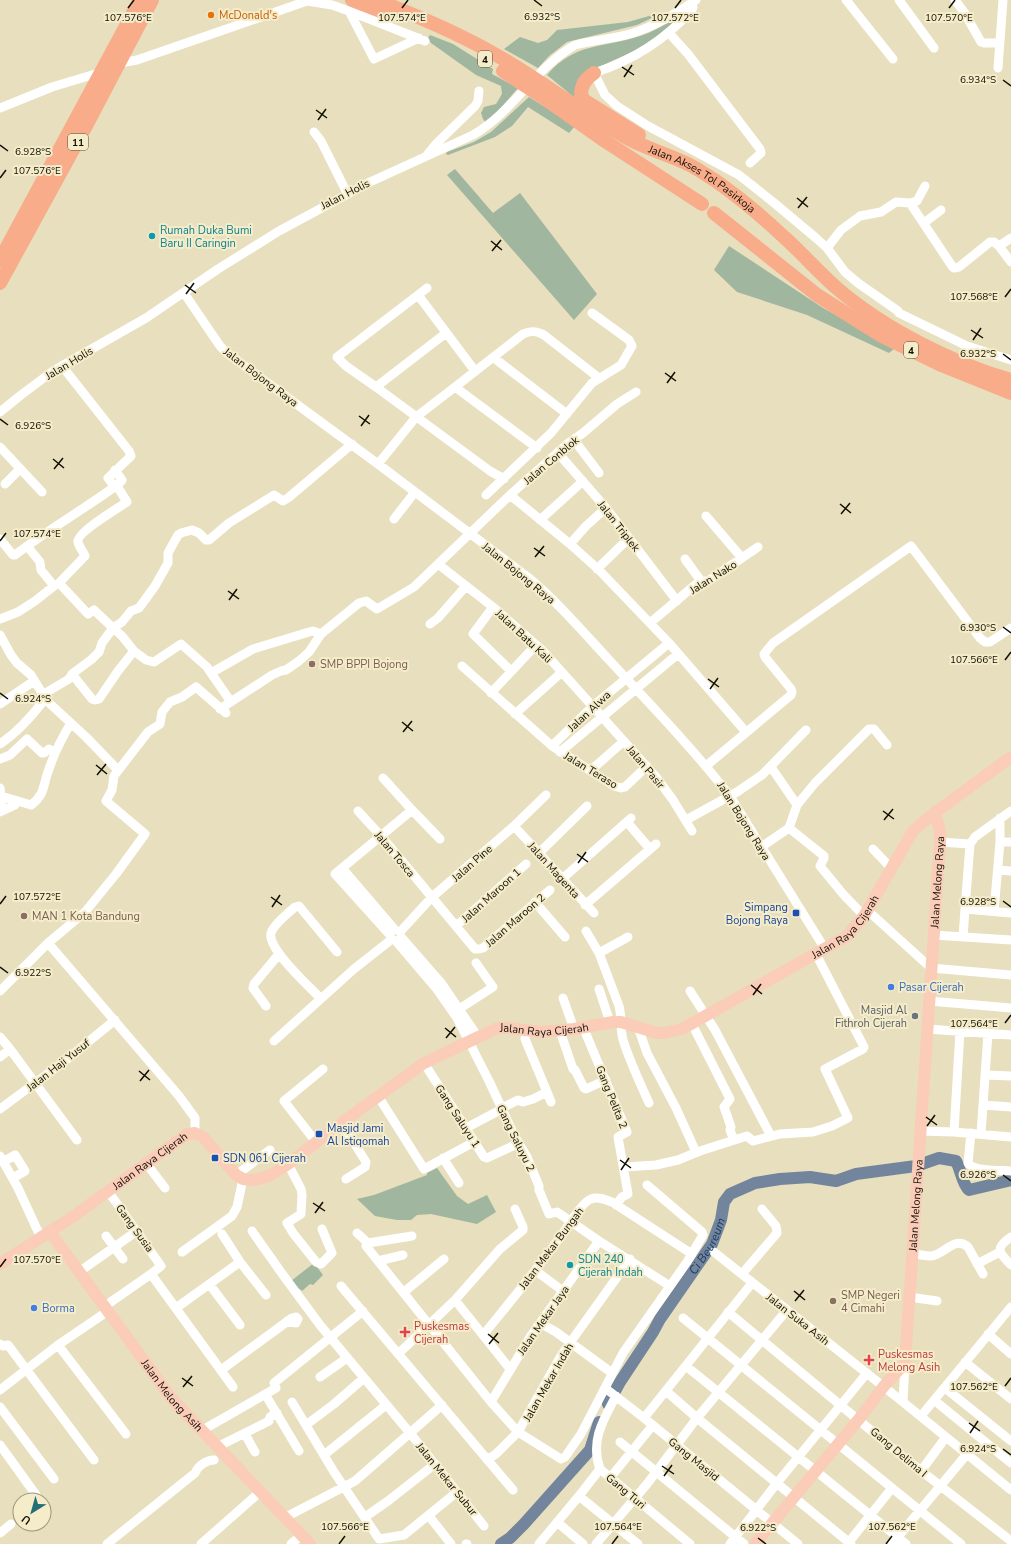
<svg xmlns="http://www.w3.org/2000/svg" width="1011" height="1544" font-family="'Nunito Sans',sans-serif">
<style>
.green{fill:#a1b69e}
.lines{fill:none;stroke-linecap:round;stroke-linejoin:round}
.river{stroke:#72859d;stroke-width:12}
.minor{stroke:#fff;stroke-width:9}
.major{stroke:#fbcdb9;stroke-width:12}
.highway{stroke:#f9ac8a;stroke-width:14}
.ticks{fill:none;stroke:#120f04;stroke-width:1.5}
.food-dot{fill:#e8710a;stroke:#f5ecca;stroke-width:1.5}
.culture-dot{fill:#0f9aa8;stroke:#f5ecca;stroke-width:1.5}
.education-dot{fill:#8d6e63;stroke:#f5ecca;stroke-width:1.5}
.transit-dot{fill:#1a4fb4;stroke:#f5ecca;stroke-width:1.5}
.shop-dot{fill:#3f7fe0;stroke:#f5ecca;stroke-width:1.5}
.worship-dot{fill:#6b7280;stroke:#f5ecca;stroke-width:1.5}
.health-dot{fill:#e0444e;stroke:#f5ecca;stroke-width:1.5}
.labels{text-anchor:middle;stroke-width:4;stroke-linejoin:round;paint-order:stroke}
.shield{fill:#f5ecca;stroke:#56513f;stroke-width:1}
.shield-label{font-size:10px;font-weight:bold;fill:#120f04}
.food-label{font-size:11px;fill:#c56008;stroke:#f5ecca;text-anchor:start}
.street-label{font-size:11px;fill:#120f04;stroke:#f5ecca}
.culture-label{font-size:11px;fill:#0d838f;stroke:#f5ecca;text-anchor:start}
.education-label{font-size:11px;fill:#785e54;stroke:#f5ecca;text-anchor:start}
.transit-label{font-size:11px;fill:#164399;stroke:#f5ecca;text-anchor:start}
.shop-label{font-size:11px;fill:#366cbe;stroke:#f5ecca;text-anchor:start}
.worship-label{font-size:11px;fill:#5b616d;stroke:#f5ecca;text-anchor:end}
.health-label{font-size:11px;fill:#be3a42;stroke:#f5ecca;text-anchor:start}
.water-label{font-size:12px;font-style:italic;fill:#1b3a5d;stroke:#f5ecca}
.ticks-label{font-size:10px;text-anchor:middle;fill:#120f04;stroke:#f5ecca;stroke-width:4;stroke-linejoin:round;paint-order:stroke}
</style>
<rect width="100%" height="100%" fill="#e7dfbd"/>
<path class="green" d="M656,14L654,17L637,25L567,42L549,56L538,68L504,49L520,37L538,43L547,40L557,30L628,22Z
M680,17L645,46L588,72L575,98L547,75C575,42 604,48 640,36C654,32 666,23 680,17Z
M430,35L453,44L493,69L492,74L518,88L487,124L483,119L481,113L484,107L496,104L502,94L501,86L476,75L431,43L428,38Z
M529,97L575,126L569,133L528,107L512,126L495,137L448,155L446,154L447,152L474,142L491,132Z
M455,169L493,213L520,193L597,294L574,320L447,175Z
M729,246L823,308L895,348L889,353L807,315L737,292L714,270Z
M437,1168L457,1196L468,1204L487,1195L496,1212L477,1224L431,1214L417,1215L411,1220H397L375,1216L357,1199L374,1195L427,1175V1173Z
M314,1263L323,1275L313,1285L310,1284L302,1291L300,1289L298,1290L291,1281Z"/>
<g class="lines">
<g class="river">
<path id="s1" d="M608,1404L620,1382L653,1332L660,1319L712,1244L721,1220L724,1202L730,1194L755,1183L780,1179L810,1177L836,1181L856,1174L916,1166L939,1158L956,1161C961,1170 962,1184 969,1190L1011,1180"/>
<path d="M501,1544L510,1538L524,1524L590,1450L599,1422"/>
</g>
<path class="minor" d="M846,0L893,59
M899,0L934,48
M955,0L964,12L981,42L984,43H1000
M692,3L693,7L692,10C665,40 631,61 594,73L605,95L617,106L648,126L739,175L773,202L816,238L827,248L845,272L858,283L898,311L899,313L967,346L1011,360
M349,11L425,41
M669,33L688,54L760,149L761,153L750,163
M120,63L137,60L307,1L332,5L349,11L374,59L419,38
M998,68L1003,0
M0,108L52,87L102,72
M314,132L321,141L347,193
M427,155L436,144L475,106L478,101L479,91
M910,203L952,266L954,268L959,267L990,242H994L999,246
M924,223L941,210
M1011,238L999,246L1011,262
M827,248L841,230L860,216L881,212L896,202L910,203L917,201L925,186
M184,293L220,346L227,353L378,464L529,578C559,603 584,633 610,661C651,705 693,749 730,796L825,949
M418,295L427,288
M494,358L567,414
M475,371L418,295L337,357L346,366L376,387L490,471L504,479
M376,387L446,333
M455,387L523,334C531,330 537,331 544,335L599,378
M0,412L21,395L53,371L146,318L218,269L279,231L370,182L473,135C513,112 535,68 575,45C594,40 614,39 633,33C655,26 677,13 696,0
M574,440L599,473
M0,447L42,492
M558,453L606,508L677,601
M378,464L416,417L455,387L537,448
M5,484L20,469
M486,495L551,433L592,383L621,365L632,346L629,340L592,313
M510,495L570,544L599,570L669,643L746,732
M706,516L742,558
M394,519L415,492
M540,520L583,481
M0,539L13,555H15C46,531 81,511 113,488L114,486L108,478L131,456L129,451L62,366
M570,544L586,526L606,508
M27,546L40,562L41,570L54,586L59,583L88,614L94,610L113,628L102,643L99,652L92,659L72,674L69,679L42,695
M685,559L701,581
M438,564L493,607L543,651L656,777L673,800L692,831
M597,569L629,538
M59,583L85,556C83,551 79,547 78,542C76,533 118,508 127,502L117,486L122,480L115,470
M493,607L473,634L511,671
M0,619L18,612L35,601L54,586
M650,623L695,585L701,581H708L758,547
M430,624L438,618L466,586
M0,635L11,655L17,663L31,675L47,701L86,737L118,770
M134,651L122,636L113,628L122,622L131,611L139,608L155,586L168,563V553L178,535L181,533L192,530L199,533L206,540H209L229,523L274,495L283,501L288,498L352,444
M462,666L552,746L614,786L621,788L625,787L647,766
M72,674L92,699L95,700L99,699L118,671L134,651L146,660L154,662L181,644L207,667L211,673
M491,693L536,645
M231,702L211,673L253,649L309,632L313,631L321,634
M0,704L34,681
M220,709L272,675L281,671L286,670L299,661L309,652L321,634L359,603L366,601L377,609L414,587L510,495L567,444L583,433L617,404L636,392
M515,714L562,672
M0,744C18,732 32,716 45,699
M552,746L593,706L669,643
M560,752L678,654
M0,759L10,755L27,739L42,753H44L49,749L55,753
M706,766L791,695L792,692L791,689L765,657L764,654L773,643L911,546L980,638L985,642H990L1011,628
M771,767L797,805
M590,771L624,741
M383,778L412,810L335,874L390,935
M0,788L2,811
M1,796L31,805C46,794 43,783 49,769C54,754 63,736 71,723
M412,810L440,839
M358,811L381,836L475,949H479L483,948L550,890
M0,812L15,805
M686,820L737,792L762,775L806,730
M627,822L650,849
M514,826L594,913
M789,828L824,856V858L820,866L843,894L864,916
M940,842L970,844L965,909L1011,913
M1000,842H1011
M970,844L975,837L1011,811
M761,847L789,828L797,805L815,783L869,729H874L887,745
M873,849L891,868
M539,853L587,806
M342,868L395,930
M998,870L1011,871
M562,879L631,818
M535,902L565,937
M585,905L656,844
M867,910L931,968L1011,975
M994,911L1000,842V818
M456,926L526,864
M586,931L599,953
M400,932L431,898L514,826L546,795
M933,935L1011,940
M401,937L442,984L478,1037
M628,937L599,953L619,1006C622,1017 620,1028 623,1040C630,1062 640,1083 649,1103
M963,937L965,909
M396,941L436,988L457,1018L490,1083L514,1135L527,1157L539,1186V1190L549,1214L557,1212L599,1241L670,1286
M48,943L179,1096L195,1118V1133
M599,989L610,1022
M0,991L48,943L85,912L116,874L145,834L106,801L112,790L114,776L117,772L148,732L160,724L162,712L170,702L182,697L196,687L226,713
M690,991L715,1030L771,1136
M320,998C309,986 267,949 271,933C273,926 289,912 295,907L299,906L337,952
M563,998L574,1029
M929,1001L1011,1008
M266,1006L253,988L254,984L279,954
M456,1011L493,987L476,963
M692,1024L730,1099L724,1107L731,1127L730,1130L734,1140
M584,1027L586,1034L627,1132L618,1137L628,1194L622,1197L616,1205
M638,1027L647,1053L676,1108L696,1152
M927,1029L1011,1035
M560,1031L573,1069L575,1070L584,1088L586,1089L606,1080
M0,1037L10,1049L77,1140
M274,1041L354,969L392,939
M0,1057L10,1049
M424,1063L484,1157L487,1158L519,1143
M985,1075L1011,1076
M547,1092L551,1102
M378,1096L424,1169L474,1142
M983,1105L1011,1107
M502,1108L518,1100L523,1102L533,1099L547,1092L525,1039L526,1030
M0,1109L66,1060L115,1020
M340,1124L348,1133L366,1162L365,1167L346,1179
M466,1128L502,1109
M920,1131L954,1132L1011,1137
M954,1132L960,1031
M971,1133L968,1163C974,1172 1000,1170 1011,1171
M981,1134L988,1033
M316,1142L284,1101L323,1069
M0,1156L18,1188L41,1238
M443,1158L459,1183
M3,1162L15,1155L25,1171L13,1178
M146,1163L165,1188
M288,1164L301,1189L302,1195L301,1214L287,1223L293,1233L316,1262L321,1264L332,1253L322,1229
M624,1167L656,1165L678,1160L700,1151L747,1136L753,1141L780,1134L813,1132L832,1126L848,1118L825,1069L863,1049L864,1047L816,954
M236,1175L270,1150
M252,1231L283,1275L320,1325L410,1433L484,1526
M357,1233L368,1243
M222,1234L240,1262L266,1295
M106,1236L123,1259
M412,1236L368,1243L366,1246L491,1402L518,1432L561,1459L565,1457L581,1434L623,1353L687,1262L703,1235L702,1232L647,1185
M1011,1237C994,1249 999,1252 1011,1265
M182,1252L232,1216L237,1207L243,1179
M714,1252L903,1402L1011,1490
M912,1254C918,1254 925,1256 931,1256C944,1255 955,1235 968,1247L983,1274
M378,1261L403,1255
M977,1264L1000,1252
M536,1271L563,1291
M79,1272L137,1231
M151,1274L233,1387
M742,1274L777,1233L776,1226L762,1209
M210,1285L240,1325
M341,1286L513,1490
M404,1292L444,1259
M909,1297L937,1301
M455,1300L510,1369
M105,1306L151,1274L161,1266L108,1191
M176,1308L240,1262
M728,1312L897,1452L1011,1541
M683,1318L961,1544
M540,1323L556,1332L612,1373
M484,1334C513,1298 543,1263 569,1224C573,1218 584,1201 591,1199C598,1196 606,1200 612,1202L692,1254
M988,1334L1011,1354
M0,1344L3,1346L8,1345L94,1460
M58,1345L126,1434
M398,1354L455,1300L500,1249L523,1230V1227L515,1209
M965,1362L1011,1399
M686,1366L906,1544
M221,1370L292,1318L296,1317L298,1319L296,1323L287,1321
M320,1377L347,1358
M605,1388L644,1418L798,1544
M945,1388L1011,1441
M0,1390L58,1345L108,1311
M666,1391L697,1418L851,1544
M265,1394L299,1451
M934,1400L1011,1463
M292,1402L334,1472L379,1539L404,1535L457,1492
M491,1402L530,1337L599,1241
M903,1402L905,1363
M0,1407L54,1479
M921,1416L1011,1307
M644,1418L752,1283
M306,1425L334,1404L364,1378
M201,1431L276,1388L274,1383L363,1311
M245,1434L255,1452
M620,1442L744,1544
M0,1445L36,1495
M217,1447L269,1421L270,1417L277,1413
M324,1455L386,1405
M488,1459L496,1454L518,1432L562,1354L630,1259
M600,1469L690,1544
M600,1469C590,1441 603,1420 616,1396
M921,1471L946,1437
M610,1478L653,1425
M579,1496L638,1544
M429,1516L451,1544
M286,1517L355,1481L442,1405
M365,1517L388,1501L435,1464
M557,1522L583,1544
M0,1533L11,1524
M849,1542L892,1488
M107,1544L195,1473C198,1466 206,1460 214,1460
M201,1544L260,1492
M291,1544L302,1535
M466,1544H467
M539,1544L579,1496L600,1469
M596,1544L647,1484L697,1418L787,1310
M730,1544L777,1483L867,1373
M892,1544L967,1454"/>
<g class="major">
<path id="s2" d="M50,1232L172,1399L310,1544"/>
<path id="s3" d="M0,1264L71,1218L187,1134L195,1133L203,1137L236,1175L243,1179L251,1180L259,1179L271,1175L288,1164L340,1124L424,1063L489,1032L498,1028H509L541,1032L574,1029L613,1022H621L657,1033H664L682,1029L847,936L864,916L913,831L933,814L1011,757"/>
<path id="s4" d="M755,1544L859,1419L884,1386L905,1363L940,842C940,831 940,824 933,814"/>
</g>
<g class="highway">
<path d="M352,0L386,13"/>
<path id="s5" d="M376,0C415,15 453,31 489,51C535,76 576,109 622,135C643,148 668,154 690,165C699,170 708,176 716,181C740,198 764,218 785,238C804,255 820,274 839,290C885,329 954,364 1011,380"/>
<path d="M503,71L547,100L605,141L702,204"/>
<path d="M594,73C585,79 581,85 581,96L585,101L639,135"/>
<path d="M714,213L817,295L842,311L882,336L939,364L1011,393"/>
<path d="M0,260L140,0"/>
<path d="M0,283L86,126L152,0"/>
</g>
</g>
<path class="ticks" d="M534,0L542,6M128,8L134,0M402,8L408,0M675,8L681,0M949,8L955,0M622,67L634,75M624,77L632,65M1003,80L1011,86M316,110L327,118M318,120L326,109M0,145L8,151M0,178L6,170M797,198L808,207M798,208L807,197M491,241L502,250M492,251L501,240M185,285L196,293M186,294L194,283M1005,297L1011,289M971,330L983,338M973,340L981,328M1003,354L1011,360M665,373L676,381M667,383L675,372M359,416L370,424M0,419L8,425M361,426L369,415M53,459L64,468M54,469L63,458M840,504L851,513M841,514L850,503M0,541L6,533M534,548L545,556M535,557L544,546M228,591L239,599M229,600L237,589M1003,627L1011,633M1005,660L1011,652M708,679L719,687M710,689L718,678M0,693L8,699M402,722L413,731M403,732L412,721M96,765L107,774M97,775L106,764M883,811L894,819M884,820L893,809M577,854L588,862M578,863L586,852M271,897L282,905M1003,901L1011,907M0,904L6,896M272,907L280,895M0,967L8,973M751,985L762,994M753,995L761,984M1005,1023L1011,1015M445,1028L456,1037M446,1038L455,1027M139,1071L150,1080M140,1081L149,1070M926,1117L937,1125M927,1126L935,1115M620,1160L631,1168M621,1170L629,1158M1003,1175L1011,1181M313,1203L325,1211M315,1213L323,1202M0,1267L6,1259M794,1291L805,1300M795,1301L804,1290M488,1334L499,1343M489,1344L498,1333M182,1378L193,1386M1005,1386L1011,1378M183,1387L192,1376M969,1423L980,1431M970,1433L978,1421M1003,1449L1011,1455M662,1466L674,1474M664,1476L672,1465M758,1538L766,1544M339,1544L345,1536M612,1544L618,1536M886,1544L892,1536"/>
<circle class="food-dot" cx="211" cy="15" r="4"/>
<g class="culture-dot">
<circle cx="152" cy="236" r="4"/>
<circle cx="570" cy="1265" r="4"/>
</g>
<g class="education-dot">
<circle cx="312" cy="664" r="4"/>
<circle cx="24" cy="916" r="4"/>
<circle cx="833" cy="1301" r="4"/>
</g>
<g class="transit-dot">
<rect x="792" y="909" width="8" height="8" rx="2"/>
<rect x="315" y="1130" width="8" height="8" rx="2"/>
<rect x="211" y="1154" width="8" height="8" rx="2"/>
</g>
<g class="shop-dot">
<circle cx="891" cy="987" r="4"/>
<circle cx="34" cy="1308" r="4"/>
</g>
<circle class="worship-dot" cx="915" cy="1016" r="4"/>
<g class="health-dot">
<path d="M403 1326h4v4h4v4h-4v4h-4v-4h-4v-4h4z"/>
<path d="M867 1354h4v4h4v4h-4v4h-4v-4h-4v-4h4z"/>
</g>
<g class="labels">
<g class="shield">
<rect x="478" y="51" width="14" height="16" rx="3"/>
<rect x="68" y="134" width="20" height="16" rx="3"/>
<rect x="904" y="342" width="14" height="16" rx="3"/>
</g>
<g class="shield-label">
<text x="485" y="63">4</text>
<text x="78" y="146">11</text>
<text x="911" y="354">4</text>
</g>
<g class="food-label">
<text x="219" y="19">McDonald's</text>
</g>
<g class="street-label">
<text dy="4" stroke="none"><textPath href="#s5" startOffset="373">Jalan Akses Tol Pasirkoja</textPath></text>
<text transform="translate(345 194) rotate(-27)" y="4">Jalan Holis</text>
<text transform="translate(69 363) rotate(-31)" y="4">Jalan Holis</text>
<text transform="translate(261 377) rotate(37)" y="4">Jalan Bojong Raya</text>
<text transform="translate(551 460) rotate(-40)" y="4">Jalan Conblok</text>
<text transform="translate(619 526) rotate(52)" y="4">Jalan Triplek</text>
<text transform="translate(519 573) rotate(39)" y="4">Jalan Bojong Raya</text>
<text transform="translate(713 577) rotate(-32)" y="4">Jalan Nako</text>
<text transform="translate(524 636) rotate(43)" y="4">Jalan Batu Kali</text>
<text transform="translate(589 711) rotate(-43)" y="4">Jalan Alwa</text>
<text transform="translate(646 767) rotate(50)" y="4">Jalan Pasir</text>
<text transform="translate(591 770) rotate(31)" y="4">Jalan Teraso</text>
<text transform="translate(744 821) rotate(58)" y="4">Jalan Bojong Raya</text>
<text transform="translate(395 854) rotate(50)" y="4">Jalan Tosca</text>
<text transform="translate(472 863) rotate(-41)" y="4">Jalan Pine</text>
<text transform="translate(554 870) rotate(48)" y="4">Jalan Magenta</text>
<text dy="4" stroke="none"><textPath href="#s4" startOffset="717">Jalan Melong Raya</textPath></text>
<text transform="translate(491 895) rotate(-42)" y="4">Jalan Maroon 1</text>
<text transform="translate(515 920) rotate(-41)" y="4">Jalan Maroon 2</text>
<text dy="4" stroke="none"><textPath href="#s3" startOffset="985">Jalan Raya Cijerah</textPath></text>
<text dy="4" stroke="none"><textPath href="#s3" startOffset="650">Jalan Raya Cijerah</textPath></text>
<text transform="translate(58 1065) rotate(-38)" y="4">Jalan Haji Yusuf</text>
<text transform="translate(612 1097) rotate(68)" y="4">Gang Pelita 2</text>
<text transform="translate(458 1116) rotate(57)" y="4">Gang Saluyu 1</text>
<text transform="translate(516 1138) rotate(64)" y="4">Gang Saluyu 2</text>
<text dy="4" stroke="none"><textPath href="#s3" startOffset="182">Jalan Raya Cijerah</textPath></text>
<text dy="4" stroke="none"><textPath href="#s4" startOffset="393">Jalan Melong Raya</textPath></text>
<text transform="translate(135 1228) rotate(54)" y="4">Gang Susia</text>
<text transform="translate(551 1248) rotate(-53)" y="4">Jalan Mekar Bungah</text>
<text transform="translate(798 1319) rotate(38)" y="4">Jalan Suka Asih</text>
<text transform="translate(543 1320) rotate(-55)" y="4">Jalan Mekar Jaya</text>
<text transform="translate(548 1382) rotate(-60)" y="4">Jalan Mekar Indah</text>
<text dy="4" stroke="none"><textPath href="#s2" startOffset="204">Jalan Melong Asih</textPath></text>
<text transform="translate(899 1452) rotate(40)" y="4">Gang Delima I</text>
<text transform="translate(694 1459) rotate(39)" y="4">Gang Masjid</text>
<text transform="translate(447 1479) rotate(51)" y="4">Jalan Mekar Subur</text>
<text transform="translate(626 1491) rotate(40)" y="4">Gang Turi</text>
</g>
<g class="culture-label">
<text x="160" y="234">Rumah Duka Bumi<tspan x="160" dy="13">Baru II Caringin</tspan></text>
<text x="578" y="1263">SDN 240<tspan x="578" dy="13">Cijerah Indah</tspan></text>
</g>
<g class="education-label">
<text x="320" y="668">SMP BPPI Bojong</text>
<text x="32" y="920">MAN 1 Kota Bandung</text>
<text x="841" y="1299">SMP Negeri<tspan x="841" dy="13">4 Cimahi</tspan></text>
</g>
<g class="transit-label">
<text x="788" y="911" text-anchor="end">Simpang<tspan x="788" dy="13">Bojong Raya</tspan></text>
<text x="327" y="1132">Masjid Jami<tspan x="327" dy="13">Al Istiqomah</tspan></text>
<text x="223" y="1162">SDN 061 Cijerah</text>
</g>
<g class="shop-label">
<text x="899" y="991">Pasar Cijerah</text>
<text x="42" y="1312">Borma</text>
</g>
<g class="worship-label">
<text x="907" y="1014">Masjid Al<tspan x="907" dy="13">Fithroh Cijerah</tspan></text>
</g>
<g class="health-label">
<text x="414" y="1330">Puskesmas<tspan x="414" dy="13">Cijerah</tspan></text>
<text x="878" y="1358">Puskesmas<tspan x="878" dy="13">Melong Asih</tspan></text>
</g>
<g class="water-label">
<text dy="4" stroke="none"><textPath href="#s1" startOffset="187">Ci Beureum</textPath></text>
</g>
</g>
<g class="ticks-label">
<text x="542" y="20">6.932°S</text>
<text x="128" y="21">107.576°E</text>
<text x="402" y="21">107.574°E</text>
<text x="675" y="21">107.572°E</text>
<text x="949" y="21">107.570°E</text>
<text x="978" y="83">6.934°S</text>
<text x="33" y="155">6.928°S</text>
<text x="37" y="174">107.576°E</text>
<text x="974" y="300">107.568°E</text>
<text x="978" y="357">6.932°S</text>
<text x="33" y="429">6.926°S</text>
<text x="37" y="537">107.574°E</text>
<text x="978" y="631">6.930°S</text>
<text x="974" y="663">107.566°E</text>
<text x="33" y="702">6.924°S</text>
<text x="37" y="900">107.572°E</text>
<text x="978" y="905">6.928°S</text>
<text x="33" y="976">6.922°S</text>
<text x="974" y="1027">107.564°E</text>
<text x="978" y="1178">6.926°S</text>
<text x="37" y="1263">107.570°E</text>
<text x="974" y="1390">107.562°E</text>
<text x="978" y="1452">6.924°S</text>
<text x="345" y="1530">107.566°E</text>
<text x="618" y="1530">107.564°E</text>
<text x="892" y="1530">107.562°E</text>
<text x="758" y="1531">6.922°S</text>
</g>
<g transform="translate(32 1512) rotate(217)"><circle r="19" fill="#f5ecca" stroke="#9a947b"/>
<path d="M0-3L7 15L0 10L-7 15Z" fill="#246f75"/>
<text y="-6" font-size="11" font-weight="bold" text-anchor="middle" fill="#120f04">U</text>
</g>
</svg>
